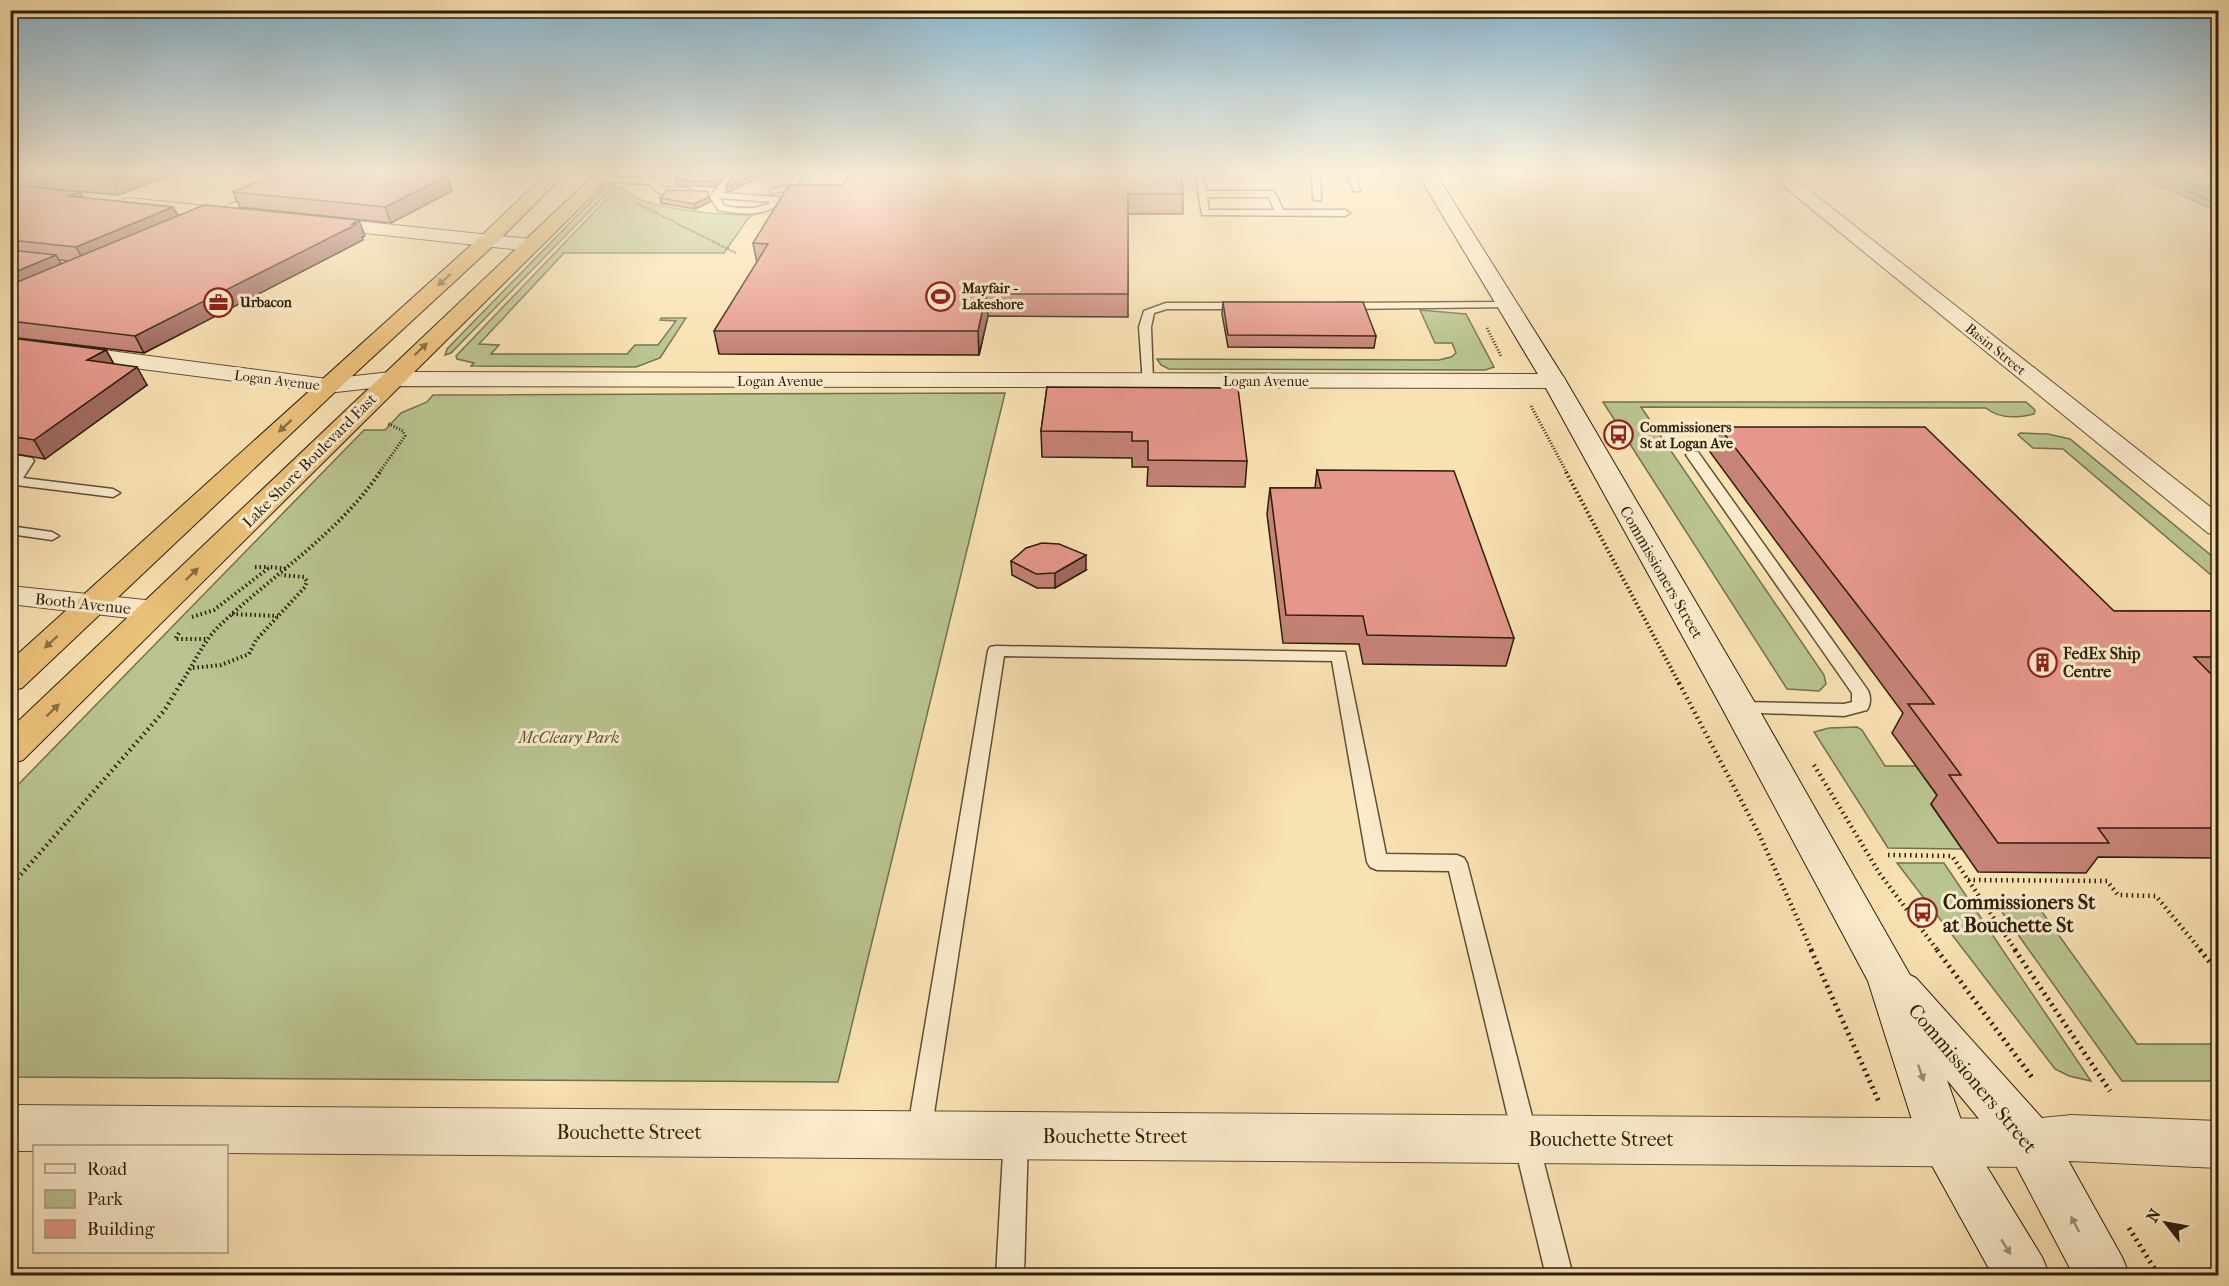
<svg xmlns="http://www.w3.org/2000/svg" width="2229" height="1286" font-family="'IM FELL French Canon',serif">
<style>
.green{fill:#b9c490;stroke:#72714e;stroke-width:1.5}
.water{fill:#9ebdb1;stroke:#707d6f;stroke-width:1.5}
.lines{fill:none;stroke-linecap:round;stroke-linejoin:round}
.shore{stroke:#646e5e;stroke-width:1.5}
.lane-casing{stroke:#5e4f35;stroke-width:3}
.street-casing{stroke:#5e4f35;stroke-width:2}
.secondary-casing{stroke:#2b1e0b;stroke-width:2}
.highway-casing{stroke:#2b1e0b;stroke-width:2}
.path-far4{stroke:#2b1e0b;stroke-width:2;stroke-dasharray:1 1.5;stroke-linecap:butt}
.path-far3{stroke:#2b1e0b;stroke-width:3;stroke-dasharray:1 2;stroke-linecap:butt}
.path-far2{stroke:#2b1e0b;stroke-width:4;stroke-dasharray:1.5 3;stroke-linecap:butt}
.path-far1{stroke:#2b1e0b;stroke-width:4.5;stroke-dasharray:1.5 4;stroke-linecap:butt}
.path{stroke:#2b1e0b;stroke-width:5;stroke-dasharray:2 4.5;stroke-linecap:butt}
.lane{fill:#fbeccd;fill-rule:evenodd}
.street{fill:#fbeccd;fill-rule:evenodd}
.secondary{fill:#fbeccd;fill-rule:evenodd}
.highway{fill:#ecc179;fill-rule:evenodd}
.wall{fill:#c68378;stroke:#2b1e0b;stroke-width:1.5;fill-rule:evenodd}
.shaded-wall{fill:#a16a62;stroke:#2b1e0b;stroke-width:1.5}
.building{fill:#e6988c;stroke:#2b1e0b;stroke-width:1.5}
.oneway{fill:#8c7042}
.oneway2{fill:#9d8f76}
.labels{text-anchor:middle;stroke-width:6;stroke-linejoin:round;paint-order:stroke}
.far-poi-label{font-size:14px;font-weight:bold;fill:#2b1e0b;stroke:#fbeccd;text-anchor:start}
.far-street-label{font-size:14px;fill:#2b1e0b;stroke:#fbeccd}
.street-label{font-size:16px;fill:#2b1e0b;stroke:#fbeccd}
.poi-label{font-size:16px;font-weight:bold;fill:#2b1e0b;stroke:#fbeccd;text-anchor:start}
.park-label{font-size:16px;font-style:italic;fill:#565033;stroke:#fbeccd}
.near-poi-label{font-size:20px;font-weight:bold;fill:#2b1e0b;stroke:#fbeccd;text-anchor:start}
.near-street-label{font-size:20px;fill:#2b1e0b;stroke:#fbeccd}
</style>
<rect width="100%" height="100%" fill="#f9e2b2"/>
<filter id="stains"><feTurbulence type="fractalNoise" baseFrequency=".00333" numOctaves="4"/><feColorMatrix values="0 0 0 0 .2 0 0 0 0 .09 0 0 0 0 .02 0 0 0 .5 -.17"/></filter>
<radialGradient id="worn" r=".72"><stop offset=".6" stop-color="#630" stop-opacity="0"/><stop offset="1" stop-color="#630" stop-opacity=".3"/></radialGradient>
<path class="green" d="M615,185L451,353L445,355L447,349L604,188Z
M618,187C629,190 636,199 647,202C681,211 718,215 753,215L747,220L724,253H564L479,344L499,345L491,354H627L635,345H658L676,321L660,320L661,318H686L660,358L636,367L471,366L474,363L457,359L456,356Z
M1420,310L1466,314L1494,367L1485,370L1169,369L1161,365L1157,359L1439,360L1451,357L1456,353L1452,343H1435Z
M1005,393L838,1082L11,1077V792L364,430H385L401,413L427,402L433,395Z
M1603,402H2026L2035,410L2034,414C2018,418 1999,419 1986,408L1641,407L1824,675L1826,684L1819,691L1787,689Z
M2020,433L2048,434L2070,439L2218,561V581L2063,449L2033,448L2018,435Z
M1857,727L1862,730L1885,766H1916L1943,804L1931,805L1962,849L1888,848L1814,732L1829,728Z
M1897,863H1944L2091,1081L2069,1076L2055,1069Z
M1992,898H2032L2137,1044H2218V1081H2122Z"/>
<path class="water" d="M2125,171H2218V211Z"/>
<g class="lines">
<path class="shore" d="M2141,171L2218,204
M2160,171L2218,196"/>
<defs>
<path id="lane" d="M664,171H674L657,183L662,187L688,188L692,191L691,193H659L649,184L600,182L596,179L600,176L650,179Z
M730,171H738L723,193L778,197L783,200C767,218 739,214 718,210L710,197ZM720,198L771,202C756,211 740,208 724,206Z
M797,171H805L795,190L771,193V189L789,186Z
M1195,171H1203L1206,191H1272L1276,194L1283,210H1345L1350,213L1345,216L1202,215ZM1207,197H1269L1274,210H1209Z
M1312,171H1320L1321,201L1313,199Z
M1334,171H1346L1355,174L1360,191H1354L1348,178Z
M255,193L263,195L213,218L205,216Z
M1507,302L1512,305L1511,307L1343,309L1338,306L1343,303Z
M1166,303H1245L1250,306L1245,309H1167L1154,313L1151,327L1153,381L1147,385L1143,384L1139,327L1144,311Z
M1693,451L1698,452L1867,689C1871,695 1871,704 1867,710L1844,716L1734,712L1731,708L1734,704L1740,702L1844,704L1852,702V693L1686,455Z
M10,454L32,458L34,461L23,478L113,489L120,493L113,497L16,485L10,487V476L19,464L10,462Z
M10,526L52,532L59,536L52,540L10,534Z
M996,646L1345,652L1386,854L1457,855L1464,858L1467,863L1573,1276H1546L1449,871L1377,870L1370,867L1367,862L1332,661L1004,656L931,1133L928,1141L919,1145L910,1141L907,1133L988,651L990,647Z
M1016,1124L1025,1128L1028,1136L1024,1276H996L1004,1136L1007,1128Z"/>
<path id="street" d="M1765,171H1785L2218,513V536L2208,533Z
M129,198L235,209L242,211L244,215L242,219L235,221L123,207L120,203L123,199Z
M317,217L530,239L537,241L540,245L537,249L530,251L310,227L308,223L310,219Z
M10,338L327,379L391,372L1554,374L1563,376L1566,381L1563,386L1554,388L391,386L327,393L10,352Z
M10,586L155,601L166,604L171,611L166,618L155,621L10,604Z
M10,1105L2031,1119L2071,1115L2218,1121V1168L2071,1161L2031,1167L226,1153V1146H34V1151H10Z"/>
<path id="secondary" d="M1416,171H1434L1566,381L1758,708L1910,975L1916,978L2049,1126L2122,1257L2130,1276H2074L2013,1160L1947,1080L1965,1131L2042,1257L2050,1276H1993L1919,1142L1868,981L1722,708L1542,381Z"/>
<path id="highway" d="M549,171H568L494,245L336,391L22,688L10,691V661L480,237Z
M598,171H617L23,760L10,764V729Z"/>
</defs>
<use href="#lane" class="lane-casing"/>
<use href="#street" class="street-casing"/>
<use href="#secondary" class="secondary-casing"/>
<use href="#highway" class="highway-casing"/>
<path class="path-far4" d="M634,202L736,253"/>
<path class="path-far3" d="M1487,328L1501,356
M1531,406L1567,473
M379,473L405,436L403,431L387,423"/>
<path class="path-far2" d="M1566,472L1680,685
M255,567H269
M232,614L278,616
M192,617L214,610L270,567L288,569
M179,633L175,639H207
M193,668L221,665L249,654L256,640L305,587L307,581L304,577L281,575
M180,685C192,667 203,642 218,627C272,575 337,535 380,472"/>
<path class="path-far1" d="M1679,683L1759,834L1812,951
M1814,765L1880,874L1938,951
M1888,855L1952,856L2016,951
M1968,880L2107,881L2118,895L2156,896L2201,951
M10,887L164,711L181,683"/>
<path class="path" d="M1811,950L1879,1102
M1937,950L2034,1080
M2015,950L2110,1091
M2200,950L2218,972
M2129,1228L2159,1276"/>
<use href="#lane" class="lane"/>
<use href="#street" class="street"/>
<use href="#secondary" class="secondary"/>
<use href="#highway" class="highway"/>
</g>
<path class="wall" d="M10,171H180L118,195L10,185Z
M283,171H413L410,173L452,191L391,223L240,207L233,192Z
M727,171L715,187L677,185L676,180Z
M736,171H771L731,191H727L726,186Z
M10,185L80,192L83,198L173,207L178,216L365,236L362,237L363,240L144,353L10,337ZM59,260L69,261L61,264Z
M843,185L1183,194V214H1128V317L988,316L979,355L719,354L714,331L757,263L753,243Z
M660,198L710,202L695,209L661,203Z
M1223,302L1376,336L1374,348L1228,347L1222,314Z
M10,338L106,350L114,364L147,385L45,459L10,453Z
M1047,387L1247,461L1245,487L1147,486L1148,467H1132V458L1042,457L1041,431Z
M1719,427L2114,611H2218V858L2098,857L2086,873L1978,872L1931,804L1937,795L1892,733L1903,713L1710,452Z
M1317,470L1514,638L1506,666L1363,664L1359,644L1283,643L1267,514L1270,488H1315Z
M1011,561L1086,570L1055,588H1037L1012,575Z"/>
<path class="shaded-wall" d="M136,171H180L118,195L111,180Z
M722,171H727L715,187L714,182Z
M760,171H771L731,191L730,186Z
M447,176L452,191L391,223L385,207Z
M80,192L88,206L68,196Z
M709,197L710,202L695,209L694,204Z
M173,207L181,222L85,263L76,247Z
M359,220L365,236L362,237L363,240L144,353L135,336Z
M56,255L65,271L10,294V274Z
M986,294L988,316L979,355L978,331Z
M106,350L116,368L87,360Z
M137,367L147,385L45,459L34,440Z
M1086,555V570L1055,588V573Z"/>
<path class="building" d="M11,171H136L111,180Z
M283,171H393L447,176L385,207L233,192Z
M684,171H722L714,182L676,180Z
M736,171H760L730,186H726Z
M851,171H1181L1183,194H1128V294H986L978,331H714L768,244L753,243L789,185H843Z
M10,185L80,192L68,196L173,207L76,247L10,240Z
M667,190L707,191L709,197L694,204L660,198Z
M204,205L359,220L352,224H357L135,336L10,321V285Z
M10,250L56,255L10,274Z
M1223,302H1363L1376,336L1228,335Z
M10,338L106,350L87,360L137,367L34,440L10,436Z
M1047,387L1238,388L1247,461L1148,460V441H1132V432L1041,431Z
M1719,427H1925L2114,611H2218V657H2194L2218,681V828H2098L2109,843H1998L1949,775H1961L1908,704H1934Z
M1317,470L1454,471L1514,638L1367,635L1363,616L1286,615L1270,488H1321Z
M1042,543L1059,544L1086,555L1055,573L1036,574L1011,561L1026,548Z"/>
<defs><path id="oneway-solid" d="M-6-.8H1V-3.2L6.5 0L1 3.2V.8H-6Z" transform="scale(1.5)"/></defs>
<g class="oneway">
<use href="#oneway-solid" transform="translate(444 280) rotate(138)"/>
<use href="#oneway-solid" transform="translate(421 349) rotate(-44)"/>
<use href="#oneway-solid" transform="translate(285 426) rotate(137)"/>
<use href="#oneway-solid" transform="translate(192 574) rotate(-44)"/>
<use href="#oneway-solid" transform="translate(51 642) rotate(137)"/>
<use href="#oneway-solid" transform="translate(53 710) rotate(-44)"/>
</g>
<g class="oneway2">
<use href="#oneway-solid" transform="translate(1921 1073) rotate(71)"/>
<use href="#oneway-solid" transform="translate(2075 1224) rotate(-118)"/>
<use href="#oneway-solid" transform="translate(2006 1247) rotate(59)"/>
</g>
<linearGradient id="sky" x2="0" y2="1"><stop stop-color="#8ab8d2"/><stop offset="0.49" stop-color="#fcf2dc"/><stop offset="1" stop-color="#fcf2dc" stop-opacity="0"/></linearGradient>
<rect width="2229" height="351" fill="url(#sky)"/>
<defs>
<symbol id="stadium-ring" viewBox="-11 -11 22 22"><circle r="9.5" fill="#fbeccd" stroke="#8f2418" stroke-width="1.5"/><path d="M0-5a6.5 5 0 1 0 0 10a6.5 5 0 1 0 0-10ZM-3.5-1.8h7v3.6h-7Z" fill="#8f2418"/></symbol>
<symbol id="office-ring" viewBox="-11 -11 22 22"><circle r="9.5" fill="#fbeccd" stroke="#8f2418" stroke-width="1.5"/><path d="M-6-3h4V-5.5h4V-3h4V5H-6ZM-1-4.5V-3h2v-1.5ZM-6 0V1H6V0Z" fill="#8f2418"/></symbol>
<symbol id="bus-ring" viewBox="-11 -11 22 22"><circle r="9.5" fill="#fbeccd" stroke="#8f2418" stroke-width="1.5"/><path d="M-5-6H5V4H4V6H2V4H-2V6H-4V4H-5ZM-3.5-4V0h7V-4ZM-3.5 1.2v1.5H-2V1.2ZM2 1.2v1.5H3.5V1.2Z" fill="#8f2418"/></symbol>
<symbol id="building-ring" viewBox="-11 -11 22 22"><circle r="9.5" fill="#fbeccd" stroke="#8f2418" stroke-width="1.5"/><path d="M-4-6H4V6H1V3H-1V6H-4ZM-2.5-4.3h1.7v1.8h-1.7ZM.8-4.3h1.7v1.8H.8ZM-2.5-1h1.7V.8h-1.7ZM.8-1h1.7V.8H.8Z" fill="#8f2418"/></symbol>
</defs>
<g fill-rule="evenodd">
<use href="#stadium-ring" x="924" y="280" width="33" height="33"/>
<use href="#office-ring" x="202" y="286" width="33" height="33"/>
<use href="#bus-ring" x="1602" y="418" width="33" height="33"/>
<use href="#building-ring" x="2026" y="646" width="33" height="33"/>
<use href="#bus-ring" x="1906" y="896" width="33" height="33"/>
</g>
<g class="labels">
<g class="far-poi-label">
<text x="962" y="293">Mayfair -<tspan x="962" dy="16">Lakeshore</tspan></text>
<text x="240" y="307">Urbacon</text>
<text x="1640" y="432">Commissioners<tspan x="1640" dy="16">St at Logan Ave</tspan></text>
</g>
<g class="far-street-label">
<text transform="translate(1996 349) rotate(39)" y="5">Basin Street</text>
<text transform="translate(277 380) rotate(7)" y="5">Logan Avenue</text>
<text x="780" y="386">Logan Avenue</text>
<text x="1266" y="386">Logan Avenue</text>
</g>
<g class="street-label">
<text transform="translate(309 460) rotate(-45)" y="6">Lake Shore Boulevard East</text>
<text transform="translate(1662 572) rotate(60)" y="6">Commissioners Street</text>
<text transform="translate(83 603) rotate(6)" y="6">Booth Avenue</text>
</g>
<g class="poi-label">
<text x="2063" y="659">FedEx Ship<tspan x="2063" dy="18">Centre</tspan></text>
</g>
<g class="park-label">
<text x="569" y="743">McCleary Park</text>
</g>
<g class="near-poi-label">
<text x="1943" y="909">Commissioners St<tspan x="1943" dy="23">at Bouchette St</tspan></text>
</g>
<g class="near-street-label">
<text transform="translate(1973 1078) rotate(50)" y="7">Commissioners Street</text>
<text x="629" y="1139">Bouchette Street</text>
<text x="1115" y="1143">Bouchette Street</text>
<text x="1601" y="1146">Bouchette Street</text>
</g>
</g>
<rect width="2229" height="1286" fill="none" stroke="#f9e2b2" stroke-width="36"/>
<rect x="12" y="12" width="2205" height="1262" fill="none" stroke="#2b1e0b" stroke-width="3"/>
<rect x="18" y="18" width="2193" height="1250" fill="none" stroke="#2b1e0b" stroke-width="1.5"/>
<rect x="33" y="1145" width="195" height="108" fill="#fbeccd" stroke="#a89a7f" stroke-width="1.5"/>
<rect x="45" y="1164" width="30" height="9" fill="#fbeccd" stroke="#a89a7f" stroke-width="1.5"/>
<text x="87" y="1175" font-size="18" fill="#2b1e0b">Road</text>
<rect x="45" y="1190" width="30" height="18" fill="#b9c490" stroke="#a89a7f" stroke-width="1.5"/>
<text x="87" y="1205" font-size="18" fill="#2b1e0b">Park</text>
<rect x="45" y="1220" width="30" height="18" fill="#e6988c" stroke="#a89a7f" stroke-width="1.5"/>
<text x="87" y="1235" font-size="18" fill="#2b1e0b">Building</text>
<g transform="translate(2166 1223) rotate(301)" stroke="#fbeccd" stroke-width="4.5" paint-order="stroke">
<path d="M0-4.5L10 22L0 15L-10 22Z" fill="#2b1e0b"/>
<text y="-9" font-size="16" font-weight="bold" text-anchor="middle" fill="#2b1e0b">N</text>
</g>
<rect width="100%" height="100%" filter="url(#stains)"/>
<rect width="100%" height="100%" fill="url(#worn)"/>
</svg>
